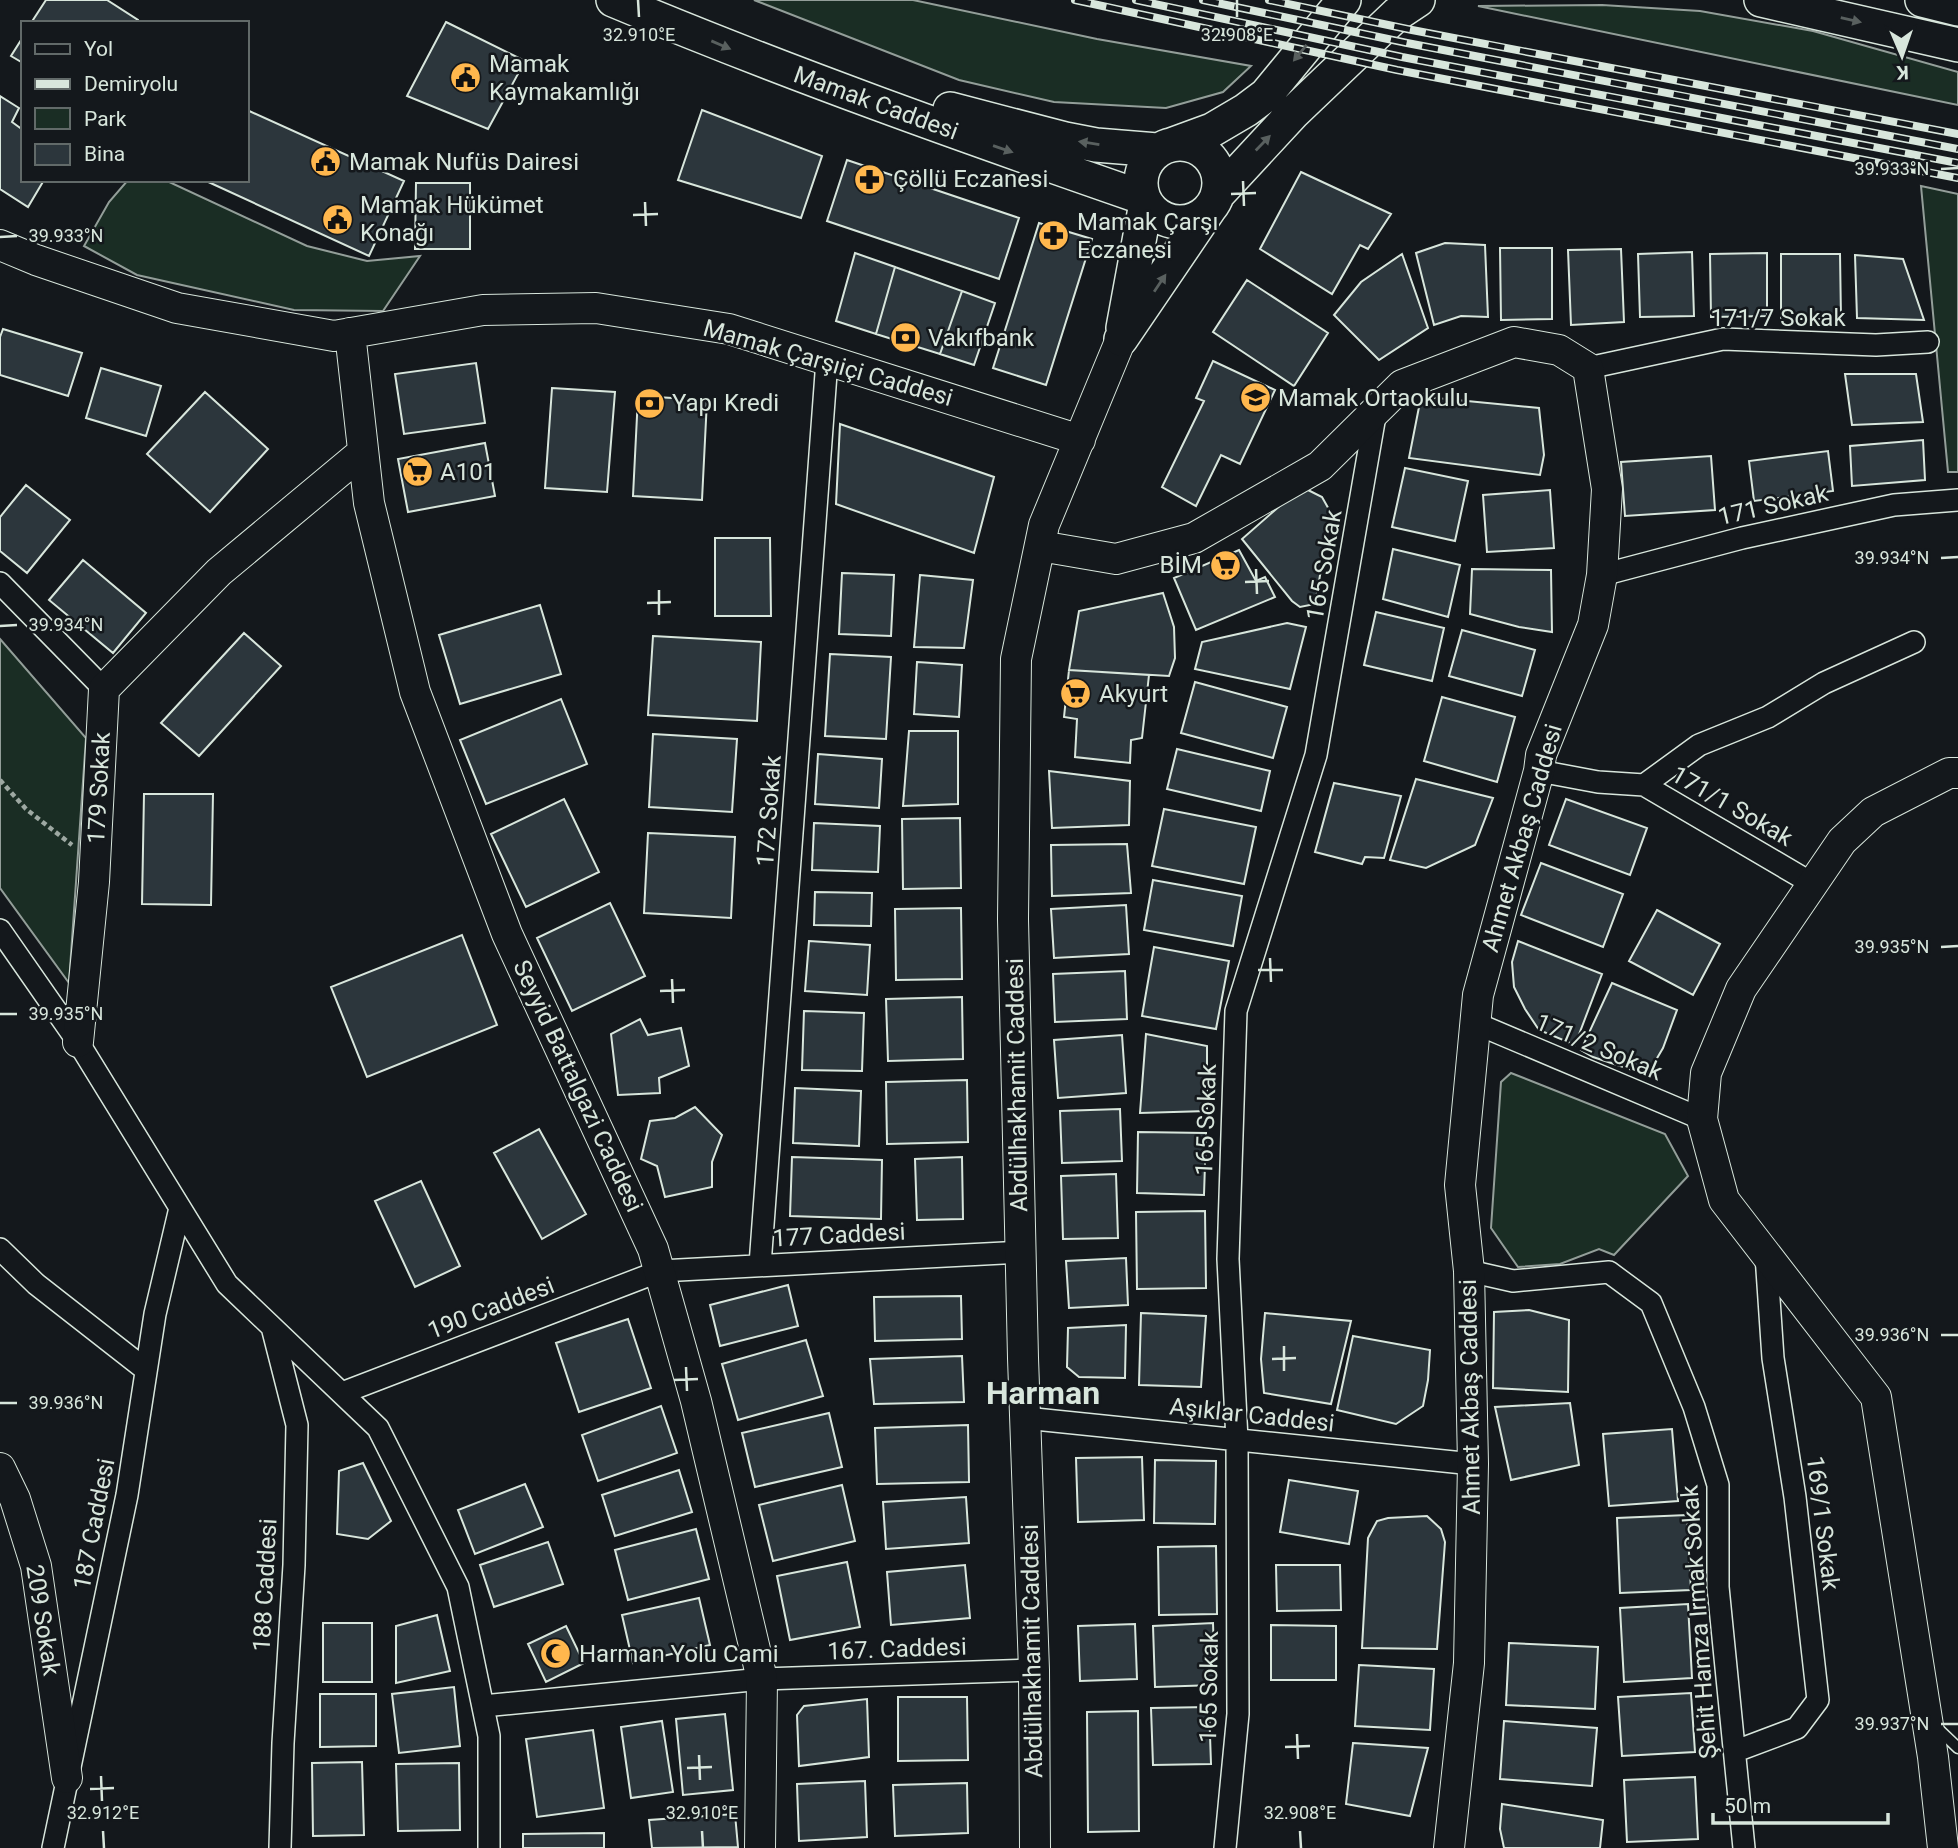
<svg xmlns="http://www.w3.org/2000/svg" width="1958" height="1848" font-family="Roboto,sans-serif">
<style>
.green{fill:#1a2d24;stroke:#939e99;stroke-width:2}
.building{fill:#2c363c;stroke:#d8e6dc;stroke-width:2}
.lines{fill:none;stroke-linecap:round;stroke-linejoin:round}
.lane-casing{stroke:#d8e6dc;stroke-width:13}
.street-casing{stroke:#d8e6dc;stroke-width:24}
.secondary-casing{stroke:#d8e6dc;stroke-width:32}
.primary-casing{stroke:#d8e6dc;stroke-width:36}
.path{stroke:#9da8a2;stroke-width:4.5;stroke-dasharray:5 3.5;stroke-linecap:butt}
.lane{stroke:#14181c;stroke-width:10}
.street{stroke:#14181c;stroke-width:21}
.secondary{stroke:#14181c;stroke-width:30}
.primary{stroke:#14181c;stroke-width:33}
.rail-casing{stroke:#d8e6dc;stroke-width:8}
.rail{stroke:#14181c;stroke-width:5;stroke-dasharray:16;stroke-linecap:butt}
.oneway{fill:#59605f}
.ticks{fill:none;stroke:#d8e6dc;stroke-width:2.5}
.labels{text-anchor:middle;stroke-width:5;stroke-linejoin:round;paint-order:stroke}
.poi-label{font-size:24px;fill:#d8e6dc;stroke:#14181c;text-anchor:start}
.street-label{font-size:24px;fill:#d8e6dc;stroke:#14181c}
.district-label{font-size:32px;font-weight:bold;fill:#d8e6dc;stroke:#14181c}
.ticks-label{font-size:18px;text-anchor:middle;fill:#d8e6dc;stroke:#14181c;stroke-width:5;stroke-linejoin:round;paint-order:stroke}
</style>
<rect width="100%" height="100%" fill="#14181c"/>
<path class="green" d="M754,0H913L1097,39L1251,66L1223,92L1166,108L1054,102L959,80Z
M1602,5L1700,11L1813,31L1958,72V105L1478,6Z
M128,180H165L307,246L367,261L420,256L383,311L294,310L137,275L84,246L109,202Z
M1921,186L1958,194V472H1948Z
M0,639L86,738L69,983L0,888Z
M1511,1073L1665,1134L1688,1176L1614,1255L1599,1249L1560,1264L1518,1267L1491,1228L1501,1082Z"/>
<path class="building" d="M46,0H107L138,20L139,23H31Z
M446,22L525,61L488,129L407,96Z
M23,37V63L11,56Z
M0,96L19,108L12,122L23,130V180H44L28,207L0,189Z
M247,110L404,181L369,256L204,180H247Z
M702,110L822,156L801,218L678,180Z
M847,160L1019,218L999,279L827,221Z
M1301,172L1391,214L1368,249L1360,245L1332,294L1260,249Z
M416,183H470V249H415Z
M1039,223L1092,239L1046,385L993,368Z
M1445,243L1485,245L1488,317L1461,316L1434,325L1416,253Z
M1500,248H1552V319L1501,320Z
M1621,249L1624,322L1571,325L1568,250Z
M1692,252L1694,316L1640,317L1638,254Z
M855,253L895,267L876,334L836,321Z
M1767,253V316L1711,317L1710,254Z
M1402,254L1428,328L1379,360L1334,315L1361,282Z
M1781,254H1840L1841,319H1781Z
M1855,255L1903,259L1924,320L1857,318Z
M895,267L962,291L940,354L876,334Z
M1247,280L1328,333L1294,386L1213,332Z
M962,291L995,303L974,365L940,354Z
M3,329L82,353L68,396L0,375V337Z
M1213,361L1275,390L1240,464L1221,455L1196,506L1162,487L1204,401L1196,398Z
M476,363L485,423L404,434L395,374Z
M101,368L161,386L146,436L86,418Z
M1845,374H1916L1923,422L1852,425Z
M552,388L615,392L607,492L545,488Z
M205,392L268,449L210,512L147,454Z
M638,396L707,400L702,500L633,496Z
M1426,397L1539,408L1544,455L1540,475L1409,458L1419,407Z
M840,424L994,477L974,553L836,504Z
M1923,440L1925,480L1852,486L1850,446Z
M485,443L495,496L408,512L398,459Z
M1828,451L1833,491L1754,501L1749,461Z
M1711,456L1715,510L1625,516L1621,462Z
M1405,468L1468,481L1455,541L1392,527Z
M26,485L70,520L27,573L0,551V517Z
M1304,488L1322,497L1331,513L1315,604L1300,607L1292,601L1242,539L1290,497Z
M1550,490L1554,548L1487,552L1483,495Z
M715,538H770L771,616H715Z
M1393,549L1460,565L1448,617L1383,599Z
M1239,550L1256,581L1265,577L1275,597L1196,630L1174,578Z
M83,560L146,613L113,653L49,600Z
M1472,569L1551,570L1552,632L1519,627L1470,614Z
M842,573L894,575L891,636L839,634Z
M920,575L973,580L964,648L914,647Z
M1163,593L1174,627L1175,658L1169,676L1069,670L1079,611Z
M540,605L561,674L460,704L439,635Z
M1376,612L1444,628L1432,681L1364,665Z
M1287,623L1306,627L1290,689L1195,669L1202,642Z
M1462,630L1535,650L1522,696L1449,676Z
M244,633L281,666L199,756L161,723Z
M653,636L761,642L757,721L648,715Z
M830,654L891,657L886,739L825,736Z
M917,662L962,665L959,717L914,714Z
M1069,670L1149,675L1142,738L1131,740L1130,763L1075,757L1077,719L1064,717Z
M1195,682L1287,707L1273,758L1181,733Z
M1442,697L1515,717L1497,782L1424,761Z
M561,699L587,764L486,804L460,740Z
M909,731H958V804L903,806Z
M653,734L737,739L732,812L649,807Z
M1177,749L1270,771L1261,811L1167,789Z
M818,754L882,759L879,808L815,804Z
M1049,771L1130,781L1129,825L1052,828Z
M1416,779L1493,798L1475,845L1426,868L1390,860Z
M1334,783L1401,796L1384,858L1365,857L1362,864L1315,852Z
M144,794H213L211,905L142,904Z
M564,799L599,872L526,907L491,834Z
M1566,799L1647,828L1630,875L1549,845Z
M1164,809L1256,827L1244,884L1152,866Z
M960,818L961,888L903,889L902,819Z
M814,823L880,826L878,872L812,870Z
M648,833L735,837L731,918L644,913Z
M1127,844L1131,893L1052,896L1051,845Z
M1541,863L1623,894L1603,947L1521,915Z
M1153,880L1242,896L1233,946L1144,930Z
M815,892L872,893L871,926L814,925Z
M610,903L645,976L572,1011L537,938Z
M1126,905L1129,954L1054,958L1051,909Z
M961,908L962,979L896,980L895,909Z
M1657,910L1720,944L1693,995L1629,961Z
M462,935L497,1025L367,1077L331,987Z
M809,941L870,945L867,995L805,991Z
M1518,941L1602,974L1575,1045L1539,1030L1525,1009L1514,987L1512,962Z
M1154,947L1229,961L1216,1029L1142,1016Z
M1125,971L1127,1019L1055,1022L1053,974Z
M1612,983L1677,1010L1663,1048L1653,1065L1641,1073L1593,1057L1581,1050Z
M962,997L963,1059L888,1061L886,999Z
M804,1011L864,1013L862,1071L802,1070Z
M640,1019L648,1035L681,1028L689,1066L659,1078L660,1093L618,1095L611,1034Z
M1146,1034L1207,1046V1111L1140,1113Z
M1122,1035L1126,1093L1058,1098L1054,1040Z
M967,1080L968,1142L887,1144L886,1082Z
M795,1088L861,1091L859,1146L793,1143Z
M695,1107L722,1135L712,1162V1187L665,1197L657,1166L641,1159L650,1121L675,1118Z
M1120,1109L1122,1161L1062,1163L1060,1111Z
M539,1129L586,1214L542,1239L494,1153Z
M1138,1132L1206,1133L1204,1195L1137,1193Z
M792,1157L882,1160L881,1219L790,1216Z
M962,1157L963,1219L917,1220L915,1159Z
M1116,1174L1118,1238L1063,1239L1061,1176Z
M421,1181L460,1266L415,1287L375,1201Z
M1205,1211L1206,1288L1137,1289L1136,1212Z
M1126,1258L1128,1305L1069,1308L1066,1261Z
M788,1285L798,1326L720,1346L710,1305Z
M961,1296L962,1339L875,1341L874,1297Z
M1529,1310L1569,1320L1568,1392L1493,1388L1494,1312Z
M1141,1313L1206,1316L1201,1387L1139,1385Z
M1265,1313L1351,1321L1331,1404L1264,1393L1261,1359Z
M628,1319L651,1388L579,1412L556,1343Z
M1126,1325L1125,1378L1079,1377L1067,1367L1068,1328Z
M1353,1336L1430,1350L1428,1380L1423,1406L1396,1424L1337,1410Z
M806,1340L823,1396L738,1420L722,1364Z
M962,1356L964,1402L874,1404L870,1359Z
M1570,1403L1579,1465L1511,1480L1495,1407Z
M661,1406L677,1453L598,1481L582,1435Z
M829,1413L842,1467L755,1487L742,1433Z
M968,1425L969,1482L877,1484L875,1428Z
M1672,1429L1678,1501L1609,1506L1603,1434Z
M1142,1457L1144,1520L1078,1522L1076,1458Z
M1155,1460L1216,1461L1215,1524L1154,1523Z
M363,1463L391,1521L368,1539L337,1534L339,1471Z
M679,1470L692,1512L615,1536L602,1495Z
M1289,1480L1358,1491L1349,1544L1280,1532Z
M525,1484L543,1527L475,1554L458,1510Z
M842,1485L855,1541L773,1561L759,1505Z
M966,1497L969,1543L886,1549L883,1502Z
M1687,1515L1691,1590L1620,1593L1617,1518Z
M1427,1516L1441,1529L1445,1542L1437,1649L1362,1648L1368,1538L1377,1521L1388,1518Z
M696,1529L709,1579L628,1600L615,1550Z
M548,1542L563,1584L494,1607L480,1565Z
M1216,1546L1217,1614L1159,1615L1158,1547Z
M847,1562L860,1627L790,1640L777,1576Z
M965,1565L970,1618L891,1625L887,1572Z
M1276,1565H1340L1341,1610L1277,1611Z
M699,1598L710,1645L633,1663L622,1615Z
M1688,1604L1692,1678L1624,1682L1620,1608Z
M437,1615L450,1671L396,1683V1626Z
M323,1623H372V1682H323Z
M1213,1623L1215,1685L1155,1687L1153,1626Z
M1135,1624L1137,1679L1080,1681L1078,1626Z
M1271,1625L1336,1626V1680H1271Z
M566,1626L584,1663L546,1682L528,1644Z
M1509,1643L1598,1647L1595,1709L1506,1705Z
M1359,1665L1434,1669L1430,1730L1355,1726Z
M454,1687L460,1746L399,1753L392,1694Z
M1691,1693L1695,1752L1622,1756L1618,1697Z
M320,1694H376V1746L320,1747Z
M898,1697H967L968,1760L898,1761Z
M867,1699L869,1757L799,1766L797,1715L804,1706Z
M1209,1707L1211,1764L1153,1765L1151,1708Z
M1138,1711L1139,1831L1088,1832L1087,1712Z
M725,1714L733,1790L683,1795L676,1719Z
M662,1721L673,1792L631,1798L621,1727Z
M1504,1721L1597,1728L1592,1786L1500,1779Z
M593,1730L604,1808L537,1817L526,1739Z
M1353,1743L1428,1748L1410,1816L1346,1804Z
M362,1762L364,1835L313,1836L312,1763Z
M459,1763L460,1830L398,1831L396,1764Z
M1695,1777L1698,1839L1627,1842L1624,1780Z
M865,1781L867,1837L799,1841L797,1784Z
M967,1783L968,1833L895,1836L893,1785Z
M1502,1804L1603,1820L1600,1848H1504L1500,1829Z
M735,1814L738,1847L652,1848L649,1820Z
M604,1833V1848H523V1834Z"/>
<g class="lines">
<defs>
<path id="lane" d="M1935,1726L1958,1748"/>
<path id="street" d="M1588,368L1723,339L1876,345L1928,342
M1602,575L1742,538L1894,505L1958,500
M0,583L104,689
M1539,771L1598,782L1644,785L1813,884
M1644,785L1699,745L1768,717L1824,683L1914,642
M0,930L78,1042L227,1284L378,1428L458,1587L489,1736V1848
M1475,1023L1702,1119
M0,1249L36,1284L146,1370
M760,1265L827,360
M1469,1271L1513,1281L1609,1272L1651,1303L1694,1407L1718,1485V1587L1744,1848
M272,1327L297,1425L294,1565L283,1743L280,1848
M342,1393L660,1271L1021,1252
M1025,1418L1473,1464
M483,1706L762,1679L1034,1670
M1736,1751L1797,1728L1818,1700L1795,1497L1773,1358L1766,1255
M53,1848L127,1495L155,1314L180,1208
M1225,1848L1238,1714L1237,1440L1228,1259L1236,1011L1316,755L1376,410"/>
<path id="secondary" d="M0,245L36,260L177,308L334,336L483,310L596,308L729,329L1080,440
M350,333L369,503L415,692L507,934L653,1249L696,1401L762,1679L760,1848
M1040,546L1116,559L1194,538L1320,466L1402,385L1514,342L1559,350L1588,368L1607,489L1602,575L1593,625L1541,755L1539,771L1478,995L1460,1185L1469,1271L1473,1464L1469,1663L1449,1848
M78,1042L94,882L104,689L219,572L363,452
M0,1468L15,1499L36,1566L67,1778
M1035,1848L1034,1670L1023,1358L1013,919L1016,659L1044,525L1121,339
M1943,1848L1933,1757L1876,1397L1724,1200L1702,1119L1706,1073L1741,989L1842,841L1873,812L1949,773H1958"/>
<path id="primary" d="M613,0C787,73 965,136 1144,198
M1761,0L1958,45
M1922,0L1958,9
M950,109L1065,139L1096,145L1157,150
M1141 183a39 39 0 1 1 78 0a39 39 0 1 1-78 0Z
M1171,145L1212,130L1246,110L1266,95L1344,0
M1218,194L1293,113L1397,14L1418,0
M1123,328L1146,203
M1121,339L1210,208"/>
</defs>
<use href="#lane" class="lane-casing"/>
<use href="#street" class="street-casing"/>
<use href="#secondary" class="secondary-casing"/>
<use href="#primary" class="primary-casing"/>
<path class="path" d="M0,780L26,809L72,845"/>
<use href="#lane" class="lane"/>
<use href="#street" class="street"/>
<use href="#secondary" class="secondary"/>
<use href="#primary" class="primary"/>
<defs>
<path id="rail" d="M1075,0L1397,70L1958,178
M1136,0L1402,57L1958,163
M1203,0L1407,43L1958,149
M1269,0L1412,30L1958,134"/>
</defs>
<use href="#rail" class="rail-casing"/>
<use href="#rail" class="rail"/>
</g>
<defs><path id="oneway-solid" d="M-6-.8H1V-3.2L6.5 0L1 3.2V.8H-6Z" transform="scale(1.75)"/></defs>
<g class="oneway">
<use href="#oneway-solid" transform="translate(1851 20) rotate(13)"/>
<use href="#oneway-solid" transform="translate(721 45) rotate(23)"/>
<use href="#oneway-solid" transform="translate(1300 53) rotate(129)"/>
<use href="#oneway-solid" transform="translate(1089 143) rotate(-171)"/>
<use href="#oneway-solid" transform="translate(1263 143) rotate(-46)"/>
<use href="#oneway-solid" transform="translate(1003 149) rotate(19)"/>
<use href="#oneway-solid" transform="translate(1160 283) rotate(-56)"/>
</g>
<path class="ticks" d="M638,0L639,17M1237,0V17M1941,169L1958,168M1243,181L1244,206M1231,194L1256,193M645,202L646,226M633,215L658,214M0,237L17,236M1941,558L1958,557M1256,569L1257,594M1245,582L1269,581M659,590V615M647,603L671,602M0,626L17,625M1941,947L1958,946M1270,958L1271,982M1258,970H1283M672,979L673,1003M660,991L685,990M0,1014H17M1941,1335H1958M1284,1346V1371M1272,1359L1296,1358M686,1367L687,1391M674,1380L698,1379M0,1403H17M1941,1724H1958M1297,1734L1298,1759M1285,1747L1310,1746M699,1755L700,1780M687,1768L712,1767M101,1776L102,1801M90,1789L114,1788M103,1831L104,1848M702,1831L703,1848M1300,1831L1301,1848"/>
<defs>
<symbol id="civic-disc" viewBox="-11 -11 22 22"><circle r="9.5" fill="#ffb74d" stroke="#14181c"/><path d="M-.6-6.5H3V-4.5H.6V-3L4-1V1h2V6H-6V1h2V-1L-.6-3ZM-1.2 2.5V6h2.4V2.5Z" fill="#111"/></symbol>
<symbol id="pharmacy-disc" viewBox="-11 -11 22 22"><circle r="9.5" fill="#ffb74d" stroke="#14181c"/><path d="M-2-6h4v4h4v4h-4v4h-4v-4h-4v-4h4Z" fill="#111"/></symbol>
<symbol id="bank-disc" viewBox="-11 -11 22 22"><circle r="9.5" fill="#ffb74d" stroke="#14181c"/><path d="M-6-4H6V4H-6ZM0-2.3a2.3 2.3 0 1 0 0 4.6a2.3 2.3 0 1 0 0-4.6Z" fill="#111"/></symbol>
<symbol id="school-disc" viewBox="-11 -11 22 22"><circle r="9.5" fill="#ffb74d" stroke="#14181c"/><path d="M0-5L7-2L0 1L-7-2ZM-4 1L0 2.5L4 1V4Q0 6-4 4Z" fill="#111"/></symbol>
<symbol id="supermarket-disc" viewBox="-11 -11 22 22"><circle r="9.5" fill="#ffb74d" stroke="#14181c"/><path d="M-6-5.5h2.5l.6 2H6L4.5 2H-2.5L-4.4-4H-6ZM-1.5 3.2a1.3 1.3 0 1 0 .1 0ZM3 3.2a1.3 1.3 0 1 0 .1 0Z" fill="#111"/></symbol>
<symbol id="mosque-disc" viewBox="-11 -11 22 22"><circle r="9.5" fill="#ffb74d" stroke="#14181c"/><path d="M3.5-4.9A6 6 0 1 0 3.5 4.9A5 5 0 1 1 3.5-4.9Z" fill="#111"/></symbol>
</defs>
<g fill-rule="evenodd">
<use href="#civic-disc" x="448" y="60" width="35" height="35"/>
<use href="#civic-disc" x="308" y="144" width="35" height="35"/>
<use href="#pharmacy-disc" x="852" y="162" width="35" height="35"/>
<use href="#civic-disc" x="320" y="202" width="35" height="35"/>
<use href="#pharmacy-disc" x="1036" y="218" width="35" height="35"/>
<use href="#bank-disc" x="888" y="320" width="35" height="35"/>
<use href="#school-disc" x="1238" y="380" width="35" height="35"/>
<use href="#bank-disc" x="632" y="386" width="35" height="35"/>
<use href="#supermarket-disc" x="400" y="454" width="35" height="35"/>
<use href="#supermarket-disc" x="1208" y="548" width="35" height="35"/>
<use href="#supermarket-disc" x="1058" y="676" width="35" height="35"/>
<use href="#mosque-disc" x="538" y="1636" width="35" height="35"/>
</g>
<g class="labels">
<g class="poi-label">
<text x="489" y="72">Mamak<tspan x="489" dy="28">Kaymakamlığı</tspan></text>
<text x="349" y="170">Mamak Nufüs Dairesi</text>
<text x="893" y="187">Çöllü Eczanesi</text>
<text x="360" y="213">Mamak Hükümet<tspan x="360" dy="28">Konağı</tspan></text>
<text x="1077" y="230">Mamak Çarşı<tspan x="1077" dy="28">Eczanesi</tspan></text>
<text x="928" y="346">Vakıfbank</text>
<text x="1278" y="406">Mamak Ortaokulu</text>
<text x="672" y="411">Yapı Kredi</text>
<text x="440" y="480">A101</text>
<text x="1202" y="573" text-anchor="end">BİM</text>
<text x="1099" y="702">Akyurt</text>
<text x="579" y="1662">Harman Yolu Cami</text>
</g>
<g class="street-label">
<text transform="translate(876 103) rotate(20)" y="8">Mamak Caddesi</text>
<text x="1778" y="326">171/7 Sokak</text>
<text transform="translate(828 363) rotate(16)" y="8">Mamak Çarşıiçi Caddesi</text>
<text transform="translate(1773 505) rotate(-13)" y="8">171 Sokak</text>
<text transform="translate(1324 565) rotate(-80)" y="8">165 Sokak</text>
<text transform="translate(99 788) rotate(-87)" y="8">179 Sokak</text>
<text transform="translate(1732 806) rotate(30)" y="8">171/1 Sokak</text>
<text transform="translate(769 811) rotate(-86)" y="8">172 Sokak</text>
<text transform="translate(1522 838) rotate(-74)" y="8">Ahmet Akbaş Caddesi</text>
<text transform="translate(1599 1047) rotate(23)" y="8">171/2 Sokak</text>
<text transform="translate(1017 1085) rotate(-91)" y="8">Abdülhakhamit Caddesi</text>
<text transform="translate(578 1086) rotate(65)" y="8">Seyyid Battalgazi Caddesi</text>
<text transform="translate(1206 1120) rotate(-88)" y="8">165 Sokak</text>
<text transform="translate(839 1235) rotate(-3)" y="8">177 Caddesi</text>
<text transform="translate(491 1308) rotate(-21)" y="8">190 Caddesi</text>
<text transform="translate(1470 1397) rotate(-91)" y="8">Ahmet Akbaş Caddesi</text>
<text transform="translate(1252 1415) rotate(6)" y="8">Aşıklar Caddesi</text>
<text transform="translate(1823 1523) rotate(83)" y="8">169/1 Sokak</text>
<text transform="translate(94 1524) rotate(-79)" y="8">187 Caddesi</text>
<text transform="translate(265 1585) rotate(-87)" y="8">188 Caddesi</text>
<text transform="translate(43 1620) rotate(81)" y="8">209 Sokak</text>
<text transform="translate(1699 1622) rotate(-94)" y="8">Şehit Hamza Irmak Sokak</text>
<text transform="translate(897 1649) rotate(-2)" y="8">167. Caddesi</text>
<text transform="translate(1032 1651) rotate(-91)" y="8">Abdülhakhamit Caddesi</text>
<text transform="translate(1209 1687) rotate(-89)" y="8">165 Sokak</text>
</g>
<g class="district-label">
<text x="1043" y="1404">Harman</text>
</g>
</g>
<g class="ticks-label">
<text x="639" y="41">32.910°E</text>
<text x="1237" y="41">32.908°E</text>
<text x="1892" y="175">39.933°N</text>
<text x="66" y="242">39.933°N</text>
<text x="1892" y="564">39.934°N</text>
<text x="66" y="631">39.934°N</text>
<text x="1892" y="953">39.935°N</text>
<text x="66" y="1020">39.935°N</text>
<text x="1892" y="1341">39.936°N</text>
<text x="66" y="1409">39.936°N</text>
<text x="1892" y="1730">39.937°N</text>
<text x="103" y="1819">32.912°E</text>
<text x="702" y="1819">32.910°E</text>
<text x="1300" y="1819">32.908°E</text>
</g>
<rect x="21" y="21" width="228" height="161" fill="#14181c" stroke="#626a69" stroke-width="2"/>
<rect x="35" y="44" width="35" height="10" fill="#14181c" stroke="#626a69" stroke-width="2"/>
<text x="84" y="56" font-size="21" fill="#d8e6dc">Yol</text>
<rect x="35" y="79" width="35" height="10" fill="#d8e6dc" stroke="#626a69" stroke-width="2"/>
<text x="84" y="91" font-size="21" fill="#d8e6dc">Demiryolu</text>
<rect x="35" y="108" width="35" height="21" fill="#1a2d24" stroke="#626a69" stroke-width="2"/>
<text x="84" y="126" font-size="21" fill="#d8e6dc">Park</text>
<rect x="35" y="144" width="35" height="21" fill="#2c363c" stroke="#626a69" stroke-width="2"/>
<text x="84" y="161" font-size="21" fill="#d8e6dc">Bina</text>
<g transform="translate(1902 56) rotate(178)" stroke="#14181c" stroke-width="5" paint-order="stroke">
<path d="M0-5L12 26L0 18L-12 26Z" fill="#d8e6dc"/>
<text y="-10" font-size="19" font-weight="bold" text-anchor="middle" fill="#d8e6dc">K</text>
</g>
<path d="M1713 1813v10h175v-10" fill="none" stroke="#d8e6dc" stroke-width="3.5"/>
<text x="1724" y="1813" font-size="21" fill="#d8e6dc" stroke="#14181c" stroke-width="5" paint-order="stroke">50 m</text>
</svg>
